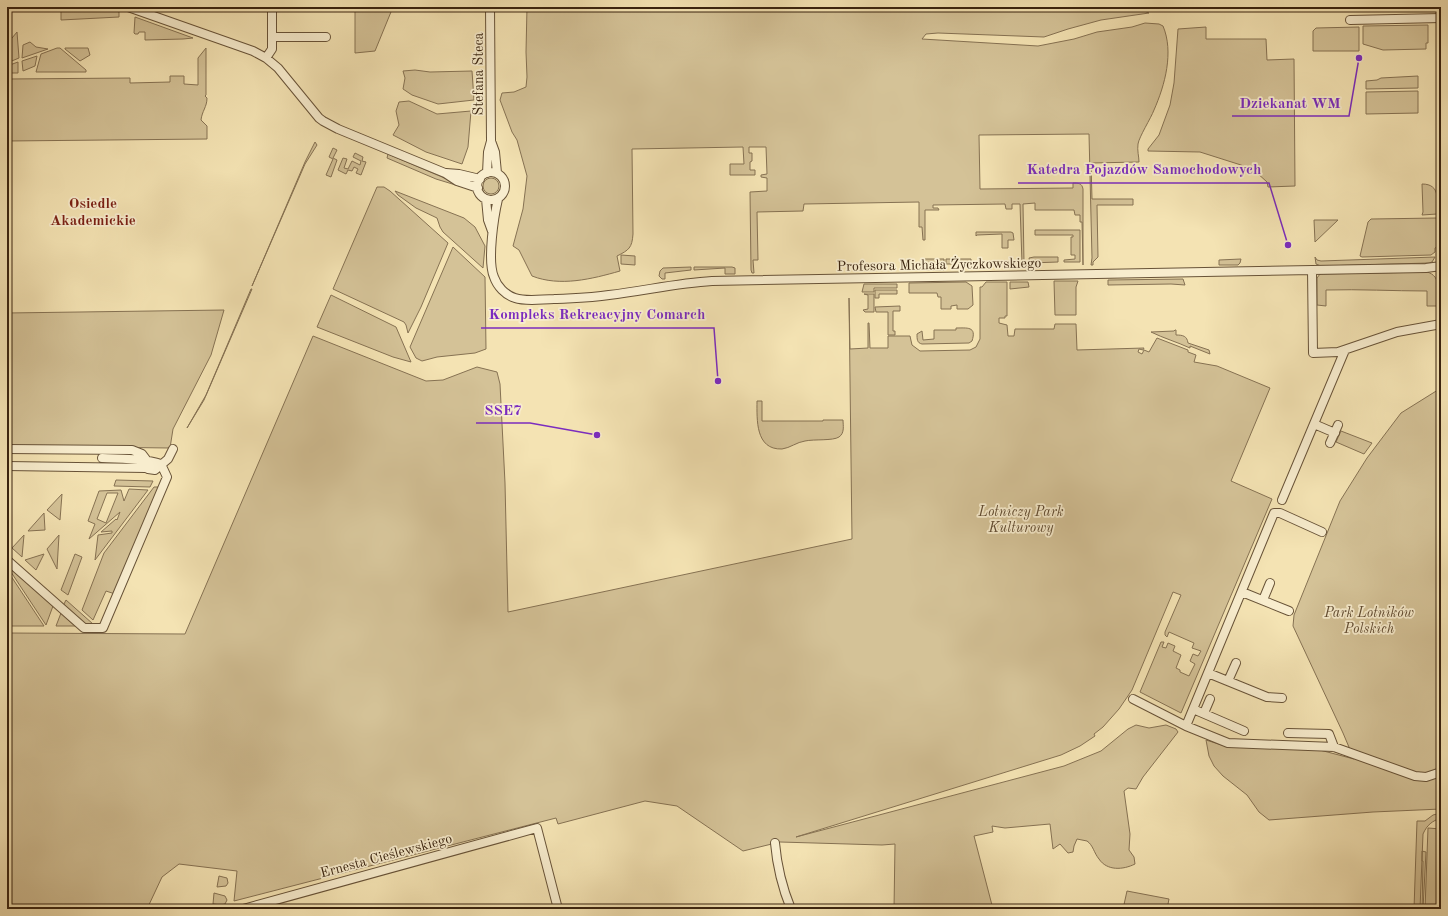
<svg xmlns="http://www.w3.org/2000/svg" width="1448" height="916" font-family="'Old Standard TT',serif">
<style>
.green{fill:#d4c297;stroke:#867253;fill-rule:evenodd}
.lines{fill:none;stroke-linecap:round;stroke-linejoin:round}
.street-casing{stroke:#685338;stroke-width:10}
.street{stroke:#f8edce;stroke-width:8}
.labels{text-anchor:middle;stroke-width:3.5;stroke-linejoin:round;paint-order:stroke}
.street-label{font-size:14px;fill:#39230f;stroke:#f8edce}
.park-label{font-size:14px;font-style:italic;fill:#604b31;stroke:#f8edce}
.neighbourhood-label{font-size:15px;font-weight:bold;fill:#7a1f14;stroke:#f8edce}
.leader{fill:none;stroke:#7b2cbf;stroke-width:1.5}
.callout-dot{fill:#7b2cbf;stroke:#f8edce;stroke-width:1.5}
.callout-label{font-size:15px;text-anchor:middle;font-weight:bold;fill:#7b2cbf;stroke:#f8edce;stroke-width:3.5;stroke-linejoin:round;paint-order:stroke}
</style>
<rect width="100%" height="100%" fill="#f4e3b3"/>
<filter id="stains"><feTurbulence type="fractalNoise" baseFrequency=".005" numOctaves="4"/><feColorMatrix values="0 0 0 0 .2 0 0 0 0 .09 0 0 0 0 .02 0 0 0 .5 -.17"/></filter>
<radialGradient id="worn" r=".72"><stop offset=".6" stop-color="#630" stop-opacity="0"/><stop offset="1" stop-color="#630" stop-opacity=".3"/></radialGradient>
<path class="green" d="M61,7H106L119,12V17L61,20Z
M347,7H393L375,51L355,53V9H347Z
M527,7H1134L1149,13L1101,20L1068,29L1044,37L938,33L926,34L922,39L1038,46L1074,39L1097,32L1132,27L1145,23L1159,24L1163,26C1174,52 1165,85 1154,110C1151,118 1139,137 1138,144C1137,150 1139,157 1139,162L1091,163L1092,199H1133V205H1097L1098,257L1093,262V265H1091L1092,258L1089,134L979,135L980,189L1073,188V183C1078,183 1082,183 1083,189V265L1082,222H1080V215H1075L1074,210H1035V203L1023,204L1024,263H1022L1020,204H1012V209H1006L1005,204L933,205V208H938L939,210H925V240H923L922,227H919V202L804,204L803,211L757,212L758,260H753L754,273H752L751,270L750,192L767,191V178L761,177V175L767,174L766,147H749V153H752V161L750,162V170H755V175H730V164H744L743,147L632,149L633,234C632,248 629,250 617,256L620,271C592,279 560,287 532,276L519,250L513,246L523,209L527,176L517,140L512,132L500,100L502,93L514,92L526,87L527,77L526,52Z
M135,17L193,38L183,39L145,40V32H139L138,34H135L134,33Z
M1428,25V43H1426V49L1383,50L1363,44V26Z
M1206,27V39H1266L1267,60L1294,59L1295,186L1268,187L1267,182L1256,172L1241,165L1200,152L1148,151V149L1159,135L1170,105L1174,83L1178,29Z
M1359,27V51H1313V31L1316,28Z
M17,32L19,58L7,63V44Z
M30,42L36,47L48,49L22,58L23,45Z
M57,48H60L86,70V72H36L41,54Z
M65,48H88L90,55L80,61L65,49Z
M206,48V95L205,96L207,98C207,107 202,111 201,120L207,126V139L7,141V79L130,78V83L170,82V76H184V84L198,85V58Z
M37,56L35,66L23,71L22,61Z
M18,62V73H7V66Z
M415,70L430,72L472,71L474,100L438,104L412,95L403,89L405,78L403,71Z
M1418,76V88L1366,89V81L1377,80L1381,78Z
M1418,91V113L1366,114V92Z
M409,101L437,114L471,111L468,147L462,164L426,152L393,135L399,125L396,111L399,102Z
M315,142L317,145L305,164L252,286L305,162Z
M333,148L337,150L333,158L337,160L331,177L326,175L333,159L329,157Z
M355,153L363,157L362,161L366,162L361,175L356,173L358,169L354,167L352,171L348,170L346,174L338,170L343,158L347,159L344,168L348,169L352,161L360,165L361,161L353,157Z
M388,154L456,183L459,186L436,179L387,158Z
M483 186a8 8 0 1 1 16 0a8 8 0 1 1-16 0Z
M1422,184C1441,184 1437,201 1437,214L1422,215L1423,212Z
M377,187H384L390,191L448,243L421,307L408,333L406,325L404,322L333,289Z
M395,191L464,218L475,227L485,246L483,268L443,232L440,227L437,218L416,208L398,195Z
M1437,218V247L1435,248V252L1431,255L1362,257L1360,256L1368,222L1371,219Z
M1314,220H1338L1315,242Z
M1035,230H1080V262H1064V260L1075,259V255H1071V237H1073V235H1035Z
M976,232H1011L1013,233L1014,240H1008V248H1002V234L977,235L976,236Z
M453,247L485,277L486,349L475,353L437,357L422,361L416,358L410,347Z
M621,255L635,256V265L621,264Z
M1034,257H1058V262L1030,263L1029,258Z
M1315,257L1317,260L1321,261L1435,257L1432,262L1429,263L1321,266L1316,264Z
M944,259V270H923V259Z
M946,259H971V264H946Z
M1241,259L1240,263L1238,265H1219V260Z
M691,267V270L665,273V279H662L659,276L660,271L663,268Z
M694,267H732L735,268V274H725V268L694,270Z
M1427,272C1442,276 1438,293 1438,306H1427V291C1393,291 1360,289 1326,290V306L1317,305V278L1320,274Z
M1183,279L1185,285L1171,284L1108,285V280Z
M1054,281H1078L1076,287V315H1055Z
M966,282L972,286L973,305L968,309H957V305L951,306V309H941V297H938L937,293H909V283Z
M986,282H1007V316H1005V318H999V323L1007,325L1008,336H1014L1015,329H1054L1055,324H1076L1077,350L1144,348L1143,350L1139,349L1138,352L1142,354L1144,350L1149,352L1157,338L1188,350V352L1196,355L1194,362L1217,366L1270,388L1231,481L1272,499L1181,713L1140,692L1161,642H1164L1162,647L1166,648L1168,643L1175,646L1173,651L1181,655L1176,668L1180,670V672L1189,676L1195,664L1190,661L1193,654L1198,656L1201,651L1192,648L1194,643L1169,632L1167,637L1165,635V632L1181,595L1173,592L1132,690L1119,709L1103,727L1094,734L1095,736L1080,746L1061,755L796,837L1064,766L1101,751L1128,729L1136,725L1149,728L1166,725L1176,729L1178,732L1143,777L1136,789L1128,788L1124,791L1130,834L1129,850L1134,857L1135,864C1123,870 1107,871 1099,859C1094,853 1093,845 1087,841C1084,840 1080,840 1077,839L1074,846L1073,852L1068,853L1060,844L1053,849L1050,824L1005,828L992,826L993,832L974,836L993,909H894L895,844L882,845L780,842L743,851L677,806L645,801L558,824L556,818L234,901L237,871L179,864L162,877L147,909H7V633L185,634L313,336L426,381L443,380L477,367L497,372L500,384L505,483L508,612L852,539L849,298L850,349L868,348V323H869L870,348H888V336H910L912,345L920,351L970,350L976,347L980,339V287H982Z
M1010,282H1028L1029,287L1010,289Z
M864,284H897V288H874V292H862Z
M251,289H252L204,400L187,428L206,395Z
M875,290H897V294H879V298H875Z
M864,294H874V312H865L863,310L868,309V295Z
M331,295L396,327L411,362L393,357L317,327Z
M900,306V311H893V331H895V335H888V312H876L875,307Z
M224,310L211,355L173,429L170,448L7,446V313Z
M956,328C967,328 977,326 972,341L969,343L922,344C917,343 917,339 917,334L922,331L923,340L934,339V330H956Z
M1175,330H1176V335C1183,335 1187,336 1188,343L1209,350L1210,354L1190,346V348C1177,342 1163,338 1151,332L1174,331Z
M1441,388V809L1373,812L1269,820L1259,812L1247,795L1223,776L1214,766L1209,756L1206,740L1225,746L1316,749L1354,759L1343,733L1293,626L1294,615L1340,501L1367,458L1401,413Z
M757,401H762V421H823V420H843C843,425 845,433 839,437C833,441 814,439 805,441C797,442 790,448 782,449C755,450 757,419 757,401Z
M1341,431L1372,443L1364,454L1336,442Z
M116,480L153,481L150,487L114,486Z
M154,487H161L115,594L106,591L93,620L82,610L104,553Z
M129,489L148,490L95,560L98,535L112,533V531L101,532L116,519L117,520L120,512L89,539L95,524L88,521L99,491L121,490L124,501ZM107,493H118L106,523L97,519Z
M62,494L60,520L47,510Z
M44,513L45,530L28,531Z
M24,535L22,557L12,548Z
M59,535L57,569L47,549Z
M44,554L36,570L25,560Z
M75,554L82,557L68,595L61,590Z
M7,565L53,606L46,625L7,566Z
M7,570L44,626H7Z
M66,600L93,624L87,626L63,606Z
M61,613L75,626H56Z
M1441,813V818C1432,821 1427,825 1423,834L1420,909H1414L1417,821H1425L1433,815Z
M1428,828L1441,829V909H1425Z
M1422,851L1426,852L1423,909H1422L1423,861H1422Z
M219,876L227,878L228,883L226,886L217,887Z
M1127,891L1169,899L1167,909H1123Z
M214,893L225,896L227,900L225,904L221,905L213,904Z"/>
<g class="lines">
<defs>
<path id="street" d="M128,7L253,51L266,58L278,68L319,118L323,121L338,129L445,173L457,181L478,188
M490,7L491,141L495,152L497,173
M1350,20L1441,18
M272,37H326
M266,58L272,49V7
M477 186a14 14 0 1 1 28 0a14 14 0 1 1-28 0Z
M446,173L459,174L480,179
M487,173L488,152L491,141
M486,199L488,220L492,231
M498,199C494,216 487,261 494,277C497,286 505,295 515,298C527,302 542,299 554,299C573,298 591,298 609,295C644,291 677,283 712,281L1426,268L1441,266
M1312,270L1313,353L1338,352L1397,332L1441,324
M1314,424L1335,433
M1330,443L1338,425
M7,449L132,450L142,454L148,462
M7,466L146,468
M143,466L148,469L155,470L168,459L173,449
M1282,500L1345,350
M7,560L84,628H103L167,477L161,464C143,458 121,459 102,458
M1242,592L1289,611
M1263,600L1270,583
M1208,673L1267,697L1282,698
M1228,681L1236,663
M1133,699L1186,726L1228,743L1334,747L1415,776L1426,777L1441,772
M1193,709L1244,731
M1204,713L1210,699
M1186,726L1274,513H1280L1322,532
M1288,733L1329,734L1334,747
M775,843C777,866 782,887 791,909
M243,909L537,828L558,909"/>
</defs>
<use href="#street" class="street-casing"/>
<use href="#street" class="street"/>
</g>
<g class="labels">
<g class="street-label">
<text transform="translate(478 74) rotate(-90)" y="5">Stefana Steca</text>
<text transform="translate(939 264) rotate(-1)" y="5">Profesora Michała Życzkowskiego</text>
<text transform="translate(386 855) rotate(-15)" y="5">Ernesta Cieślewskiego</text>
</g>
<g class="park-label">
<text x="1021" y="516">Lotniczy Park<tspan x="1021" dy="16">Kulturowy</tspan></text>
<text x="1369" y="617">Park Lotników<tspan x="1369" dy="16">Polskich</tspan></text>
</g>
<g class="neighbourhood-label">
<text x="93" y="208">Osiedle<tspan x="93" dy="17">Akademickie</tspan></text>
</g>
</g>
<path class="leader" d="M1359 58L1349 116H1232M1288 245L1269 183H1018M718 381L714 328H481M597 435L530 423H476"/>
<g class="callout-dot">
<circle cx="1359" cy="58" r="4"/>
<circle cx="1288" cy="245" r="4"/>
<circle cx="718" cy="381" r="4"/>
<circle cx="597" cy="435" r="4"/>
</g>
<g class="callout-label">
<text x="1290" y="108">Dziekanat WM</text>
<text x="1144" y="174">Katedra Pojazdów Samochodowych</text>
<text x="597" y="319">Kompleks Rekreacyjny Comarch</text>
<text x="503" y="415">SSE7</text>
</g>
<rect width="1448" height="916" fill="none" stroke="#f4e3b3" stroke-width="24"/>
<rect x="8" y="8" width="1432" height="900" fill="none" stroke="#39230f" stroke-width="2"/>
<rect x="12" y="12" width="1424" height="892" fill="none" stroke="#39230f"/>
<rect width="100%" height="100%" filter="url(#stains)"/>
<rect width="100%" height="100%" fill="url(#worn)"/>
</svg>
